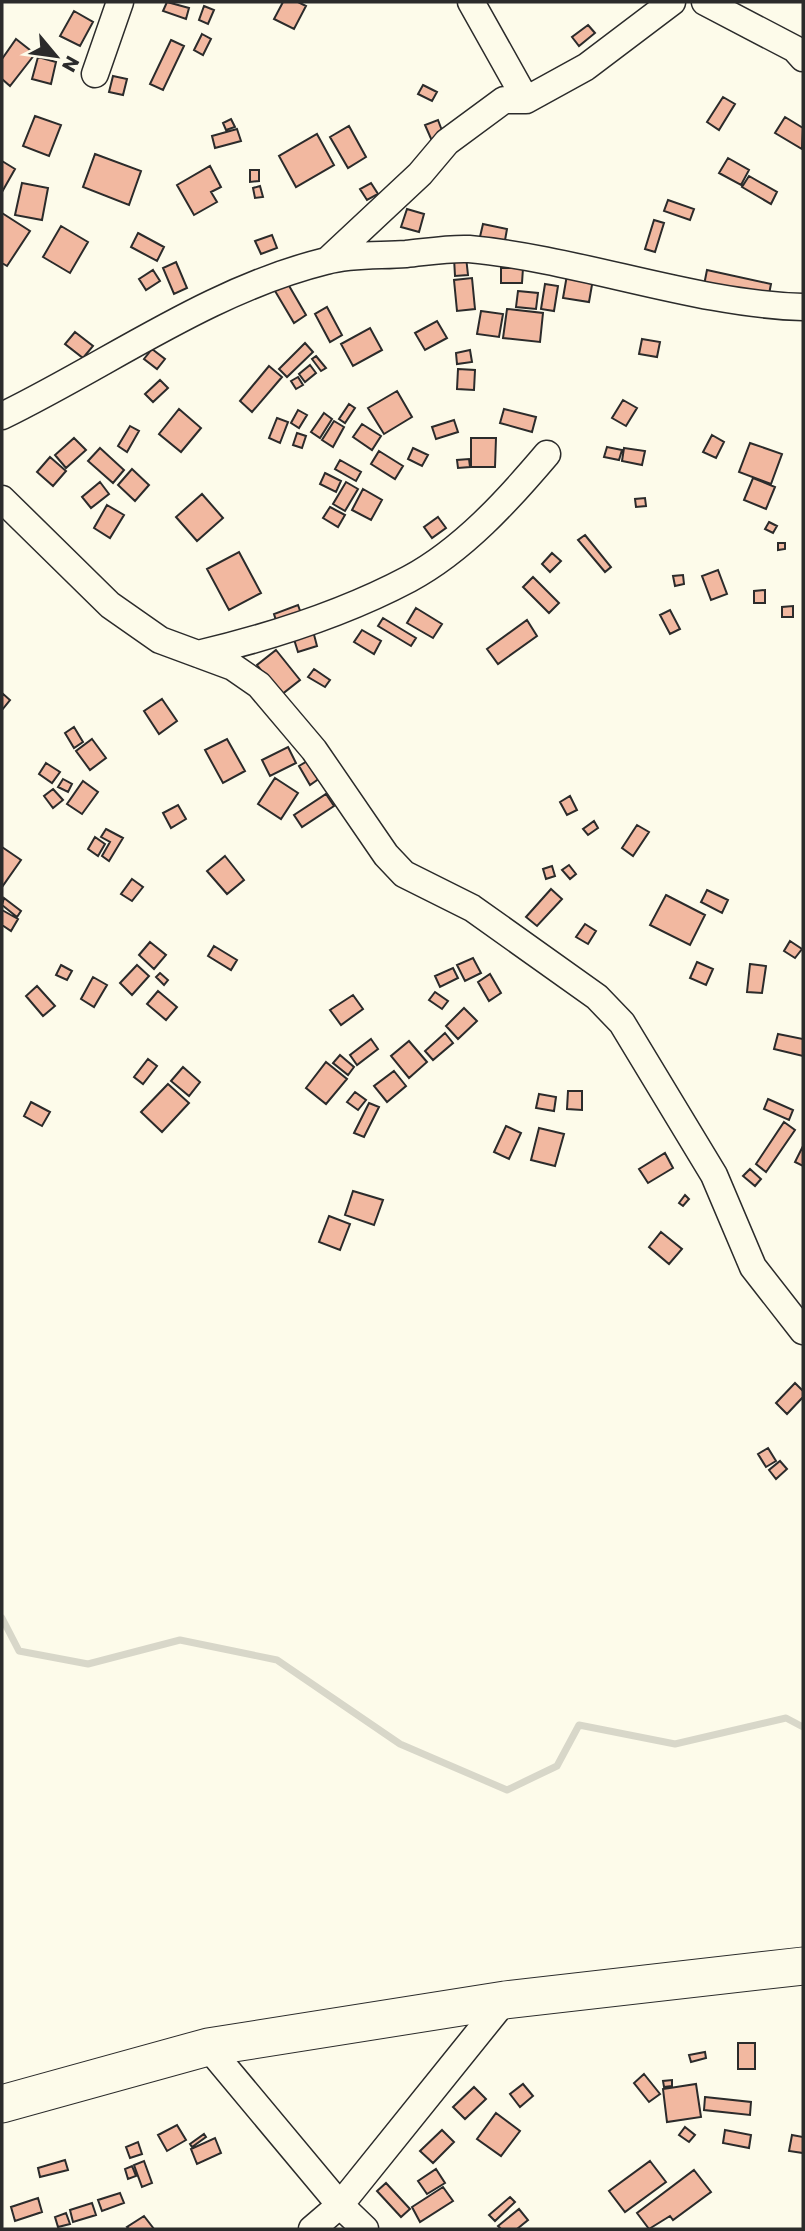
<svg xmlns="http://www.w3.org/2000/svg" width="805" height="2231" font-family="Poppins,sans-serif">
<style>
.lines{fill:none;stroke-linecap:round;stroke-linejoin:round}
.stream{stroke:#d8d7c9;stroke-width:7}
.building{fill:#f2b8a0;stroke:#2b2b2b;stroke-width:2}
.minor-casing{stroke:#2b2b2b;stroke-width:29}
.highway-casing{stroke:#2b2b2b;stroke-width:39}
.minor{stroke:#fdfbea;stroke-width:26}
.highway{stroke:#fdfbea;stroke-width:37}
</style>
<rect width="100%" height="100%" fill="#fdfbea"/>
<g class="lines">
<path class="stream" d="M2,1618L19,1651L88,1664L180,1640L277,1660L400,1744L507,1790L557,1766L579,1725L675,1744L786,1718L803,1727"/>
</g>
<path class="building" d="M167,2L189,8L186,19L163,11Z
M283,2H298L306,6L294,29L274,19Z
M204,6L214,10L208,24L199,20Z
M74,11L93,22L80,46L60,36Z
M588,25L595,33L579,46L572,37Z
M202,34L211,39L203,55L194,50Z
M16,39L35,54L10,86L2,79V59Z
M171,40L184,46L163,90L150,84Z
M38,57L56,62L51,84L32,79Z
M113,76L127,79L123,95L109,92Z
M423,85L437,92L432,101L418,94Z
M723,97L735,104L719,130L707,122Z
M35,116L61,125L49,156L23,146Z
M785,117L803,128L802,149L775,133Z
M231,119L235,127L226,130L223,123Z
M438,120L444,136L432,141L425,125Z
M349,126L366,157L348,168L330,137Z
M237,129L241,141L215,148L212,136Z
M317,134L334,165L296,187L279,156Z
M95,154L141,171L129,205L83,187Z
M728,158L749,170L741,185L719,173Z
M2,161L15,169L2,192Z
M210,166L221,187L211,192L217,202L194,215L177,185Z
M250,170H259V181L250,182Z
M749,176L777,192L771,204L742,187Z
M22,183L48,188L42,220L15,215Z
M371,183L378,194L367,200L360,189Z
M260,186L263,197L255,198L253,188Z
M668,200L694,209L690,220L664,211Z
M407,209L424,214L419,232L401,227Z
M2,213L30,231L7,266L2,263Z
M654,220L664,223L655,252L645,249Z
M483,224L507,229L504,246L479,241Z
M61,226L88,242L70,273L43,257Z
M138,233L164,247L157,261L131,247Z
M272,235L277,248L261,254L255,241Z
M466,257L468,275L455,276L454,258Z
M176,262L187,288L174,294L163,268Z
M501,268H523L522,283H501Z
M153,270L160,281L146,290L139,279Z
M707,270L771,284L768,299L704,285Z
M567,275L593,279L589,302L563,298Z
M472,278L475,309L457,311L454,280Z
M288,284L306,315L294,323L275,291Z
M545,284L558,286L554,311L541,309Z
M518,291L538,293L536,309L516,307Z
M327,307L342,335L330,342L315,314Z
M507,309L543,313L540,342L503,338Z
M481,311L503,314L499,337L477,334Z
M437,321L447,338L425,350L415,333Z
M370,328L382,350L353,366L341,344Z
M75,332L93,346L83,358L65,344Z
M642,339L660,342L657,357L639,354Z
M305,343L313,352L287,377L279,369Z
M152,349L165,359L157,369L144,359Z
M470,350L472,362L457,364L456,353Z
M316,356L326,368L321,371L312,359Z
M310,365L316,373L305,382L299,374Z
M269,366L282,377L252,412L240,401Z
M458,369L475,370L474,390L457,389Z
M298,377L303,385L296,389L291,381Z
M160,380L168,388L153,402L145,394Z
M397,391L412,417L384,434L368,408Z
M623,400L637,408L626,426L612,418Z
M349,404L355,408L345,423L339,419Z
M179,409L201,428L181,452L159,434Z
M504,409L536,417L532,432L500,423Z
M298,410L307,415L299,428L291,423Z
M324,413L332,419L320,438L311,432Z
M277,418L288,422L280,443L269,438Z
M454,420L458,432L436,439L432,427Z
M334,421L344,427L333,447L322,440Z
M362,424L381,436L372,450L353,437Z
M130,426L139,431L127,452L118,446Z
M297,433L306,436L302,448L293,445Z
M712,435L724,442L716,458L703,452Z
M74,438L86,450L66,468L55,455Z
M471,438H496L495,467H471Z
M750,443L782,454L771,484L739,472Z
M607,447L622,450L619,460L604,457Z
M100,448L124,470L113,483L88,461Z
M413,448L428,455L422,466L408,459Z
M624,448L645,451L642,465L622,461Z
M379,451L403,466L395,479L371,464Z
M50,457L66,471L53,486L37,472Z
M469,459L470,467L458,468L457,460Z
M340,460L361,472L356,481L335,469Z
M132,469L149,485L135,501L118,485Z
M325,473L341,481L336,492L320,484Z
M753,478L775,487L766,509L744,500Z
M100,482L109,494L91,508L82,497Z
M346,482L358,489L345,511L333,504Z
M363,489L382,500L371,520L352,510Z
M202,494L223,518L197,541L176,517Z
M645,498L646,506L636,507L635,499Z
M107,505L124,515L110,538L94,528Z
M330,507L345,515L338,527L323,518Z
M438,517L446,528L432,538L424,527Z
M769,522L777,526L773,533L765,529Z
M585,535L611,567L605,572L578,540Z
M778,543H785V549L778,550Z
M239,552L261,593L229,610L207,569Z
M552,553L561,561L550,572L542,564Z
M718,570L727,594L711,600L702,576Z
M683,575L684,584L675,586L673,576Z
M533,577L559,603L549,613L523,587Z
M765,590V603H754V591Z
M298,605L304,622L279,630L274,614Z
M793,606V617H782V607Z
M416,608L442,624L433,638L407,623Z
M670,610L680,629L670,634L660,615Z
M383,618L416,638L411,646L378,626Z
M527,620L537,636L498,664L487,649Z
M312,627L317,646L298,652L292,633Z
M362,630L381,641L374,654L354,642Z
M276,650L300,680L281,695L257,665Z
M314,669L330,680L325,687L308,677Z
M2,693L10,700L2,710Z
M162,699L177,721L159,734L144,711Z
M74,727L83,742L74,748L65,733Z
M92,739L106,758L90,770L76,751Z
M227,739L245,771L223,783L205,750Z
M288,747L296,763L270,776L262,760Z
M309,760L320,778L310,785L299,766Z
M46,763L60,772L52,783L39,774Z
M275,778L298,793L281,819L258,804Z
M63,779L72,784L68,792L58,787Z
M83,781L98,792L82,814L67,804Z
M53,789L63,800L53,808L44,796Z
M326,794L334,806L302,827L294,815Z
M570,796L577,810L567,815L560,802Z
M178,805L186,819L171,828L163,813Z
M594,821L598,828L588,835L583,829Z
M637,825L649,832L633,856L622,848Z
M106,829L123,838L109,861L102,856L110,842L101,837Z
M95,837L105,844L98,856L88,849Z
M2,847L21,860L2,887Z
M225,856L244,880L227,894L207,871Z
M569,865L576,874L570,879L562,870Z
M552,866L555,876L546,879L543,869Z
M132,879L143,887L132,901L121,894Z
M551,889L562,899L537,926L526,917Z
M707,890L728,900L722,913L701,902Z
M666,895L705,915L690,945L650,925Z
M4,898L21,911L17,917L2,905Z
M2,910L18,919L11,931L2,925Z
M585,924L596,931L588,944L576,937Z
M790,941L802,949L795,958L784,951Z
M150,942L166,955L154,969L139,955Z
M214,946L237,960L231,970L208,956Z
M473,958L481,973L465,981L457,965Z
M697,962L713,969L706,985L690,978Z
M750,964L766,966L762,993L747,992Z
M61,965L72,971L67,980L56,975Z
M137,965L149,976L132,995L120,983Z
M453,968L458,978L440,987L435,976Z
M160,973L168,980L164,985L156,977Z
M490,974L501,993L489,1001L478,982Z
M93,977L107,985L94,1007L81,999Z
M37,986L55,1006L43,1016L26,996Z
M158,991L177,1007L166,1020L147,1004Z
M435,992L448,1001L442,1009L429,1000Z
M353,995L363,1009L341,1025L330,1010Z
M464,1008L477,1021L458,1039L446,1026Z
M445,1033L453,1043L433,1060L425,1051Z
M778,1034L803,1039V1056L774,1049Z
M371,1039L378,1049L357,1065L350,1055Z
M409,1041L427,1062L409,1078L391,1056Z
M340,1055L354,1067L348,1075L333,1063Z
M148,1059L157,1066L143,1084L134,1077Z
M326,1062L347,1079L326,1104L306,1088Z
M183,1067L200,1082L189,1096L171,1081Z
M394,1071L406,1086L387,1102L374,1086Z
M168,1084L189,1103L162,1132L141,1112Z
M568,1091H582V1110L567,1109Z
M355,1092L366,1100L358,1110L347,1102Z
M539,1094L556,1097L554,1111L536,1108Z
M768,1099L793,1110L789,1120L764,1109Z
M31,1102L50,1112L42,1126L24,1116Z
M369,1103L379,1107L364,1137L354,1133Z
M784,1122L795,1130L766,1172L756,1164Z
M506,1126L521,1133L509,1159L494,1152Z
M539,1128L564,1134L555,1166L531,1160Z
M803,1146V1166L795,1162Z
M665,1153L673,1168L648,1183L639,1169Z
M750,1169L761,1179L755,1186L743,1176Z
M353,1191L383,1200L374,1225L345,1215Z
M685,1195L689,1199L683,1206L679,1203Z
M329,1216L350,1224L340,1250L319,1242Z
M661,1232L682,1249L669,1264L649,1247Z
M795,1383L803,1391V1397L787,1414L776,1403Z
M768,1448L776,1461L766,1467L758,1454Z
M780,1461L787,1469L776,1479L769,1470Z
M738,2043H755V2069H738Z
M705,2052L706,2058L691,2062L689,2055Z
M644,2074L660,2094L649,2102L634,2083Z
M672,2080V2086L664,2087L663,2081Z
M523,2084L533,2096L520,2107L510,2094Z
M696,2084L701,2117L667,2122L663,2089Z
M474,2087L486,2099L465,2119L453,2107Z
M705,2097L751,2102L750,2115L704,2110Z
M496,2113L520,2131L501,2156L477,2139Z
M177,2125L186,2140L167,2151L158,2135Z
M685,2127L695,2135L689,2142L679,2135Z
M442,2130L454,2142L433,2163L420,2151Z
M725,2130L751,2135L749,2148L723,2143Z
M204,2134L206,2137L192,2147L190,2144Z
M792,2135L803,2137V2153L789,2151Z
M215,2138L221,2153L197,2164L191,2149Z
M138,2142L142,2154L130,2158L126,2147Z
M65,2160L68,2170L40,2177L38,2168Z
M144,2161L152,2183L142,2187L134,2165Z
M650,2161L666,2182L625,2212L609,2191Z
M132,2166L136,2176L128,2179L125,2169Z
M436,2169L445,2183L427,2194L418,2181Z
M694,2170L711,2192L673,2220L670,2216L649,2229L637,2213Z
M386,2183L410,2209L401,2217L377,2191Z
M443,2187L453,2201L420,2222L412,2207Z
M120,2193L124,2203L102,2211L98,2200Z
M510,2197L515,2202L495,2221L489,2215Z
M38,2198L42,2212L15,2221L11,2207Z
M92,2203L96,2215L73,2222L70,2210Z
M519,2209L528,2220L517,2229H501L498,2226Z
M66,2213L70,2224L58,2227L55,2217Z
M144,2216L154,2229H129L127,2227Z"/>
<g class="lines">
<defs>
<path id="minor" d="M471,2L526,100
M705,2L795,49L803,58
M95,74L120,2
M328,260L420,174L447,142L504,100H526L586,67L672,2
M2,416C109,364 209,290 326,261C351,254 380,256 406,254C426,252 449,248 469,249C580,259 694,304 803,307
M2,499L110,605L160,640L233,667L259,685L314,750L386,855L404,874L472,908L597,997L622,1023L714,1175L753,1267L803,1331
M198,654C270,637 343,614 409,579C463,550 508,500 547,454
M208,2047L340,2205L365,2229
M312,2229L340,2205L505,2000"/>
<path id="highway" d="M2,2104L208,2047L505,2000L803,1966"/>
</defs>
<use href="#minor" class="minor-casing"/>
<use href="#highway" class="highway-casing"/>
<use href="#minor" class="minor"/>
<use href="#highway" class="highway"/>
</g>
<rect width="805" height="2231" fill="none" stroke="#2b2b2b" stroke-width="7"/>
<g transform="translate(56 56) rotate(119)" stroke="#fdfbea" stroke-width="5" paint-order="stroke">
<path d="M0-5L12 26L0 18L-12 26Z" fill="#2b2b2b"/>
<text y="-10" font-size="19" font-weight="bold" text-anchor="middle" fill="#2b2b2b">N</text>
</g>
</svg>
